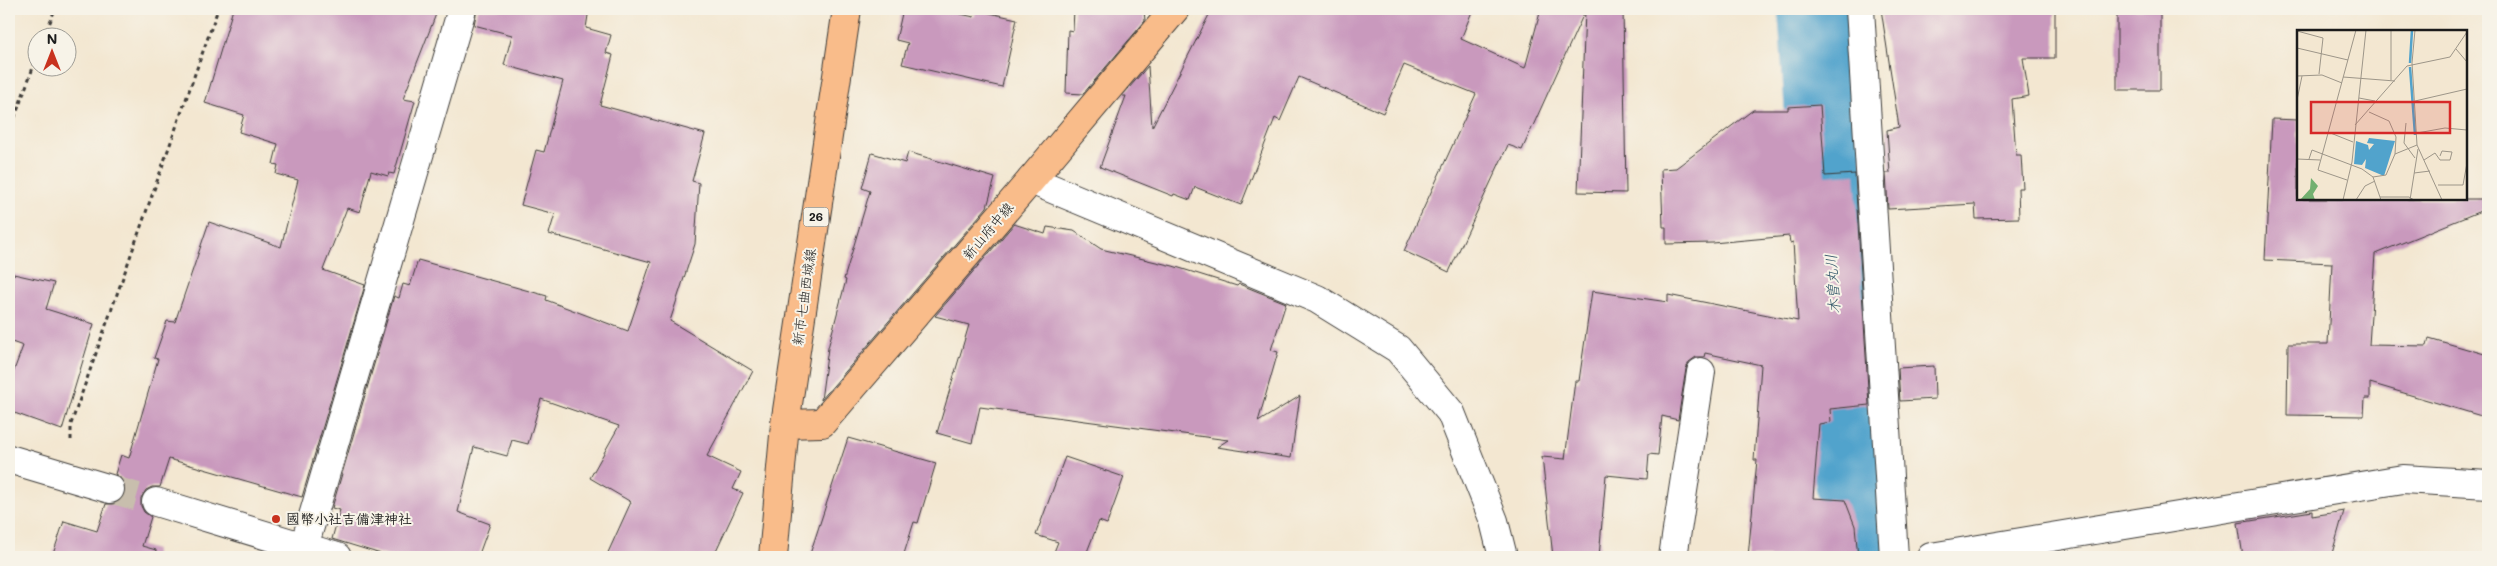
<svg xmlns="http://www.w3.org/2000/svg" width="2497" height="566" font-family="Mali,'Klee One',sans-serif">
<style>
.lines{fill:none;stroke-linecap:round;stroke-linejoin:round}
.river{stroke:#51a3cc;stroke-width:74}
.building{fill:#c999bd}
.minor-tunnel{stroke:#c8bead;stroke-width:28;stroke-dasharray:28 14;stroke-linecap:butt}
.minor-casing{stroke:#3c3a37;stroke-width:30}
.major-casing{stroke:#3c3a37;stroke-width:30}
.path{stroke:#3c3a37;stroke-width:3;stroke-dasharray:4 4;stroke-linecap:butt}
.minor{stroke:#fff;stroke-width:28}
.major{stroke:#f9bc8a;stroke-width:28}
.poi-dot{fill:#c8321e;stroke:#f7f3e8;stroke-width:2}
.labels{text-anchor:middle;stroke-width:4;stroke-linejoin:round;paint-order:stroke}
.shield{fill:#f7f3e8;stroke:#5e5c59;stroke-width:1}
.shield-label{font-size:12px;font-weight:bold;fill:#1c1c1c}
.street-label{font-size:14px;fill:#1c1c1c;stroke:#f7f3e8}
.poi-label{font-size:14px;font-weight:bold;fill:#1c1c1c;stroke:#f7f3e8;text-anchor:start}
.water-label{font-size:15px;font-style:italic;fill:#34596b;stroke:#f7f3e8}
.inset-river{fill:none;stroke:#51a3cc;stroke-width:2.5}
.inset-road{fill:none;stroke:#9d9689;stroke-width:1}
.view{fill:#d62828;fill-opacity:0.15;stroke:#d62828;stroke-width:2.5}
.inset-edge{fill:none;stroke:#1c1c1c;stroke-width:2.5}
</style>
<rect width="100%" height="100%" fill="#f7f3e8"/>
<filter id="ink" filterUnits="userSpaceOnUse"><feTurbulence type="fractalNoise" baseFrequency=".02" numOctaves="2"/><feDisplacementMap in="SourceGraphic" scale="10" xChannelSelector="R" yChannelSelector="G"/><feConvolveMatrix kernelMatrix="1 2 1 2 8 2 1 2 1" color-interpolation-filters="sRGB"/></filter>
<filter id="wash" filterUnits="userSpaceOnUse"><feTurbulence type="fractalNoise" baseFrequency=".0096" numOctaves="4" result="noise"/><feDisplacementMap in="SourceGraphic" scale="20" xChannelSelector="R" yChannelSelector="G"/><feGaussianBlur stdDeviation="1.12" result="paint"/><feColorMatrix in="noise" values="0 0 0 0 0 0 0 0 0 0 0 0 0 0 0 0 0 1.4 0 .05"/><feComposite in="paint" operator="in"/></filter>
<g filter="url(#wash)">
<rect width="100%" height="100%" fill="#f3e7d1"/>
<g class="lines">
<path class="river" d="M1815,9L1842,417L1864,557"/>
</g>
<g id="blocks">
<path class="building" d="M233,9H438L403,99L415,101L394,174L389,173L388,176L371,171L360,212L347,208L323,270L365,285L302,497L169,459L160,487H152L146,490L141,498V506L144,512L151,517L142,546L156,550L155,557H52L64,521L97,531L106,504H114L121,500L125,494V485L121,478L115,474L121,455L129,458L158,359L154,358L167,321L175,322L209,222L281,247L298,180L276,174L278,165L273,164L278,144L239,132L244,115L205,103Z
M477,9H589L586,28L611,35L606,53L613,55L600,105L705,134L692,181L699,183L695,244L670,321L753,371L707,456L741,472L733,489L743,493L713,557H606L631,502L590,478L619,426L541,399L528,444L512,440L507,456L474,447L458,512L490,524L478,557H391L332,539L340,510L332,508L394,296L399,298L403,284L410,286L418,260L547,296L546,300L628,331L651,262L549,234L555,214L521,205L536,150L544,152L563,81L504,65L512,35L474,25Z
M903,9H938L974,17L976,10L1017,19L1002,87L902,64L908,43L896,40Z
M1074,9L1113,11L1114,9H1144L1145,21L1083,94L1066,93L1068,30L1073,31Z
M1212,9H1473L1461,39L1525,68L1541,9H1623L1626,193L1578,192L1585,11L1522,150L1508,145L1449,272L1404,251L1476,94L1404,65L1383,113L1299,77L1280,121L1275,118L1241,205L1195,187L1190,200L1174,194L1173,196L1100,167L1126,96H1122L1148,66L1152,127Z
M1881,9H2055V58H2023L2029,96L2012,99L2016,155H2021L2023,188H2018L2019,218L1976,219L1975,204L1888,209L1886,173H1890L1887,130L1899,127Z
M2117,9H2160V90H2117Z
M1820,105L1825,176L1855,174L1869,405L1830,409L1831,422L1819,424L1813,498L1845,500L1855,526L1858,557H1748L1757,460H1754L1761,365L1705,353L1704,357H1696L1689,362L1686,369L1678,420L1662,416L1658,455L1649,454L1647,479L1606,475L1599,557H1553L1542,457L1565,459L1575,381H1579L1592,291L1668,302V295L1798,321L1793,242L1790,243L1789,236L1713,243L1666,244V227H1663L1661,169L1676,168L1753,110H1788V107Z
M2272,119L2298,120V199H2488V208L2375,254L2369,345L2427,346L2429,338L2488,355V418L2370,383V398H2365L2364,416L2287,415L2288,344H2328L2332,263L2265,260Z
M908,152L995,178L987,207L821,400L828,348L846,280L844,279L870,191L862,188L872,153L905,163Z
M1014,224L1045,234L1047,227L1074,231L1101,249L1173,266L1237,286L1239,284L1286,303L1271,350L1278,352L1258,422L1300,396L1291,458L1217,447L1228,440L980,407L972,443L937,433L969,325L935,316Z
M9,273L54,283L46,309L94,324L62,430L9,411V384L23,346L9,341Z
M1934,366L1935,399L1900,401L1898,368Z
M848,438L936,463L918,523L914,522L903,557H809Z
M1065,457L1124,477L1107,524L1099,521L1085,557H1052L1058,542L1036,535Z
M2312,511V516L2344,511L2331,557H2243L2238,523Z"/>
</g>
</g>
<g filter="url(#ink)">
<use href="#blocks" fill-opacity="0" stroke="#3c3a37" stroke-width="1"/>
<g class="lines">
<path class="minor-tunnel" d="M110,489L156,502"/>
<defs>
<path id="minor" d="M1860,9L1894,557
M1031,180L1317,299L1398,349L1451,413L1494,521L1503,557
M9,459L110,489
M156,502L337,557
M301,557L462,9
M1673,557L1701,372
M1931,557L2403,479L2488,484"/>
<path id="major" d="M785,424L822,423L1031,180L1175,9
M773,557L785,424L847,9"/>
</defs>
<use href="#minor" class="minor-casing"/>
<use href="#major" class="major-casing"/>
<path class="path" d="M44,38L55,9
M9,133L38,54
M71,440V424L218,9"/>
<use href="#minor" class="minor"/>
<use href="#major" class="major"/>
</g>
</g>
<circle class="poi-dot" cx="276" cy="519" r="5"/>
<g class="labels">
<rect class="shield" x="803.5" y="207.5" width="25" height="19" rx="4"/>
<g class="shield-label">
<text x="816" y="221">26</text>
</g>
<g class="street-label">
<text transform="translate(988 231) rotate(-50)" y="5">新山府中線</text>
<text transform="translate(804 297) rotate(-82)" y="5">新市七曲西城線</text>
</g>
<g class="poi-label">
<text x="286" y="524">國幣小社吉備津神社</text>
</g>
<g class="water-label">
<text transform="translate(1833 284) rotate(-94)" y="5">木曽丸川</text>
</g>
</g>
<g transform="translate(2297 30)">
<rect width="170" height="170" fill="#f3e7d1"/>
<path d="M14,148L21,156L16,164L18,170H3L13,159Z" fill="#72b070"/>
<path d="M72,108L98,111L87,146L68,138L69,129L65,135L57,134L59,111L71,115L72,120L77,114L70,113Z" fill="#51a3cc"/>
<path class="inset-river" d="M113,33L115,0M113,37L118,105"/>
<path class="inset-road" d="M94,0V50M118,0L115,33L120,115L145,170M0,1L26,8L22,44M0,18L51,30M159,19L170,32M0,46L25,45L45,53M46,47L98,51M62,68L78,71M0,70L5,46M118,71L170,59M72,82L92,91L99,107L98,124L89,145L76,147M109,93L107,113L118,128M58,95L110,36L153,27L170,2M31,102L56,112M120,103L148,98L170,100M98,124L120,115M0,129L23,130M12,129L15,120L65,139L76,147L84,170M127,130L138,123L143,130H153L155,122L145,121L143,126M117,143L133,141M50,150L21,140L59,0M141,155H166L170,133M83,167H112L117,170M46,170L55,132L69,0M59,170L68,156L78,151M113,170L121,119"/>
<path class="view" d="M14,72H153V103H14Z"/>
<rect width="170" height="170" class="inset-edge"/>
</g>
<rect width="2497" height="566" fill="none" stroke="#f7f3e8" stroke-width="30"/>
<g transform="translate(52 52)"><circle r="24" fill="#f7f3e8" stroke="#9f9d96"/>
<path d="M0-4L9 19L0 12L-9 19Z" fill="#c8321e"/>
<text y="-8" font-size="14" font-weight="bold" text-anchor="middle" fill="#1c1c1c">N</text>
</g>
</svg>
